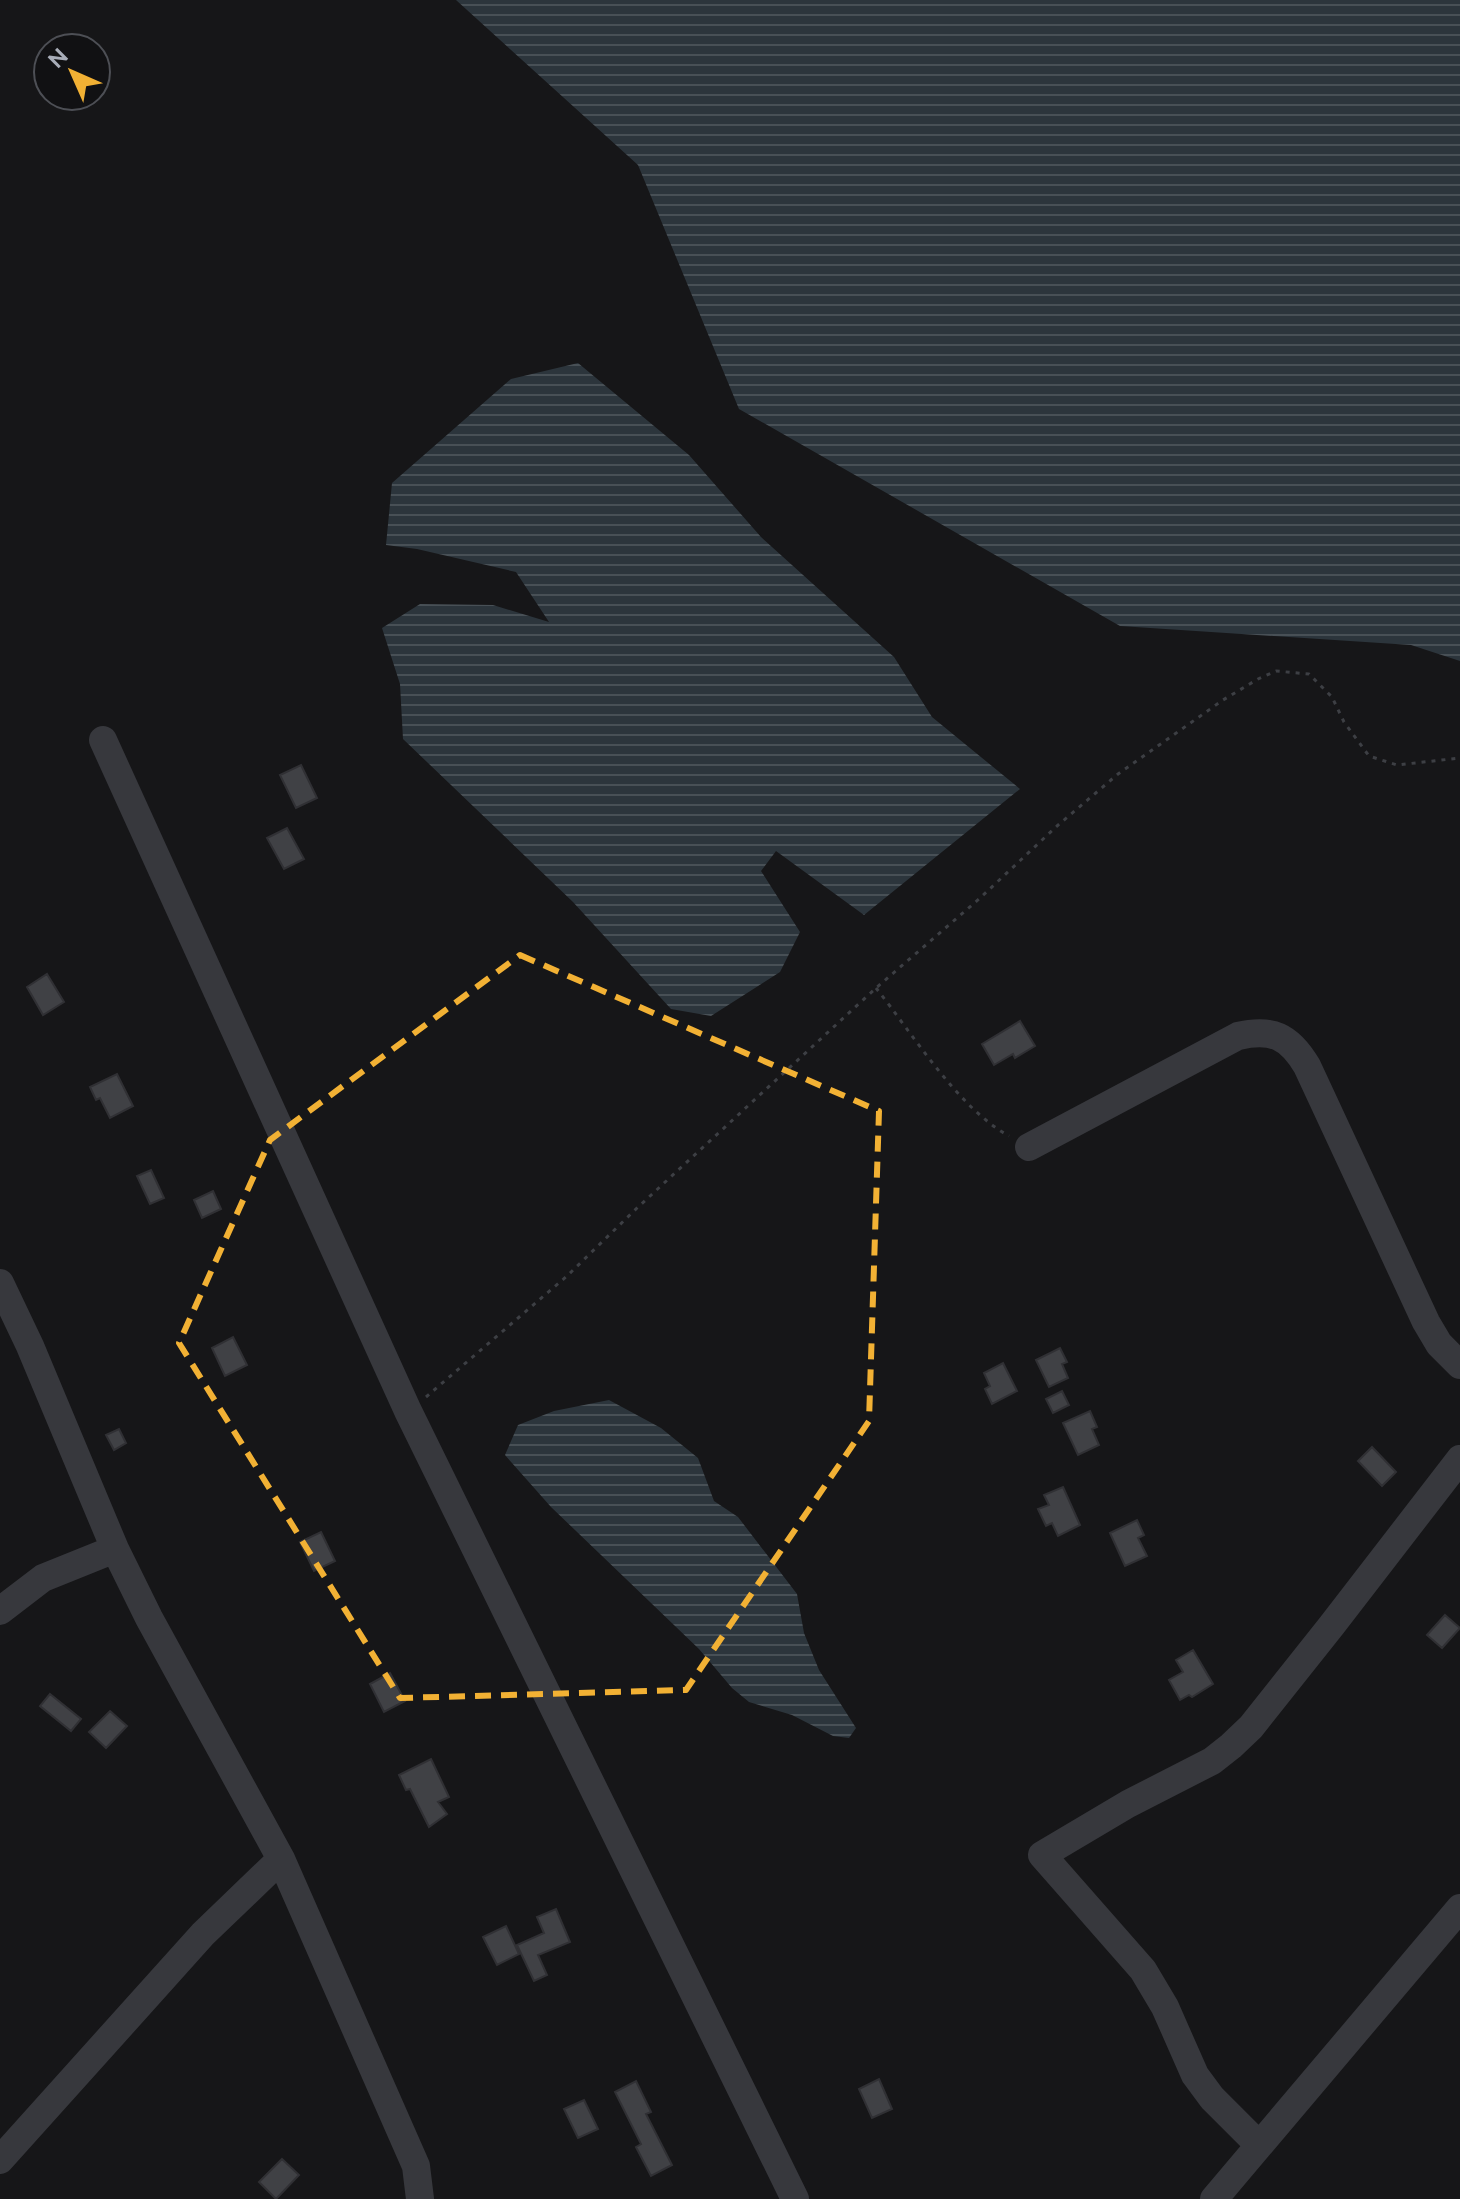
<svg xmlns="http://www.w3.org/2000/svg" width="1460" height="2199" font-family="Raleway,sans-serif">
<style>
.water{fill:url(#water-rules)}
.building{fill:#404145;stroke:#303034;stroke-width:2}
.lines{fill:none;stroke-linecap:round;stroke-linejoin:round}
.path{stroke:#3d3f44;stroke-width:3;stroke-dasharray:4 6;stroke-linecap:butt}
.minor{stroke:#37383d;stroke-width:28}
.marked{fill:none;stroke:#f2b134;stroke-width:6;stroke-dasharray:16 10;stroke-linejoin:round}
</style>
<defs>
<pattern id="water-rules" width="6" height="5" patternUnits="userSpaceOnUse" patternTransform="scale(2)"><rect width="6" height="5" fill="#2c353c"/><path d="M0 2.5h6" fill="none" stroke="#485056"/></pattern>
</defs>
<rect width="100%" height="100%" fill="#161618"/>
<path class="water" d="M456,0H1460V661L1411,645L1120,626L739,409L638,165Z
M578,363L689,455L761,537L894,657L932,717L1020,789L864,915L776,851L761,871L800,932L780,972L711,1016L671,1009L573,902L403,739L400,684L382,628L420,604L493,605L549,622L516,572L417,549L386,545L392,483L511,379Z
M609,1400L661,1428L698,1458L714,1501L738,1517L797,1594L804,1633L819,1670L856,1728L849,1738L833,1736L792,1715L749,1702L732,1688L699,1649L551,1507L505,1455L518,1425L554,1411Z"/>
<path class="building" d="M301,765L317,798L296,808L280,775Z
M287,828L304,859L284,869L267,838Z
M47,974L64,1002L43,1015L27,987Z
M1020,1021L1035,1046L1015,1058L1013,1054L994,1065L982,1044Z
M117,1074L133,1106L110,1118L100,1098L96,1100L90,1087Z
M151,1170L164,1198L150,1204L137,1176Z
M213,1191L221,1209L202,1218L194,1200Z
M233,1337L247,1365L225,1376L212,1348Z
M1060,1348L1067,1362L1062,1364L1068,1378L1049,1387L1036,1360Z
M1003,1363L1017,1391L992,1404L985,1389L990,1386L984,1373Z
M1062,1391L1069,1405L1053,1413L1046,1399Z
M1090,1411L1097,1427L1092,1429L1099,1445L1078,1455L1063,1423Z
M119,1429L126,1443L114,1450L106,1435Z
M1372,1447L1396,1472L1382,1486L1358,1461Z
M1063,1487L1080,1525L1058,1536L1052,1523L1046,1526L1038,1509L1049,1505L1044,1495Z
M1137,1520L1144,1535L1138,1538L1147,1556L1125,1566L1110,1533Z
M321,1532L335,1561L314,1571L300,1542Z
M1445,1615L1460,1628L1442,1648L1427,1635Z
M1193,1650L1213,1684L1192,1697L1189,1695L1180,1700L1169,1680L1183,1672L1176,1660Z
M390,1673L405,1701L384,1712L370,1684Z
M50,1694L81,1719L71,1731L40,1706Z
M110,1711L127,1726L106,1748L89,1732Z
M431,1759L449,1797L438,1802L447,1814L429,1827L410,1789L406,1790L399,1775Z
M556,1909L570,1942L538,1955L547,1975L534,1981L517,1945L544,1933L537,1917Z
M506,1926L519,1954L497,1965L483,1937Z
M879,2079L892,2109L872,2118L859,2089Z
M636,2081L651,2112L646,2114L672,2165L651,2176L636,2147L641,2144L615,2092Z
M584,2100L598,2129L578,2138L564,2109Z
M282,2159L299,2175L276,2199L259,2182Z"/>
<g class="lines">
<path class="path" d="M876,988C912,1033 958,1108 1009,1136
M426,1397L567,1276L637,1208L876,988L979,899L1057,826L1118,774L1223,700L1258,679L1276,671L1309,674L1332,697L1344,722L1369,756L1397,765L1460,758"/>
<path class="minor" d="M103,740L408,1411L795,2199
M1029,1147L1238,1036C1272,1028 1289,1036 1307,1066L1426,1322L1439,1344L1460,1365
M0,1283L30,1346L115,1549L149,1618L281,1859L416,2166L420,2199
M0,1611L43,1578L115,1549
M1259,2145L1212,2098L1195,2075L1165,2007L1143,1970L1042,1855L1128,1804L1212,1761L1231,1746L1251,1727L1332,1625L1460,1459
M0,2160L203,1934L281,1859
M1214,2199L1460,1908"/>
</g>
<path class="marked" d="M520,955L879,1111L869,1421L686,1690L400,1698L179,1343L270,1140Z"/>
<g transform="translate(72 72) rotate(315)"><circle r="38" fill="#111113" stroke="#4d4f55" stroke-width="2"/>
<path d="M0-6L14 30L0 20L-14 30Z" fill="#f2b134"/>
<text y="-12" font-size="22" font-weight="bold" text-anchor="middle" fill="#a8adb8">N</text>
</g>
</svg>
